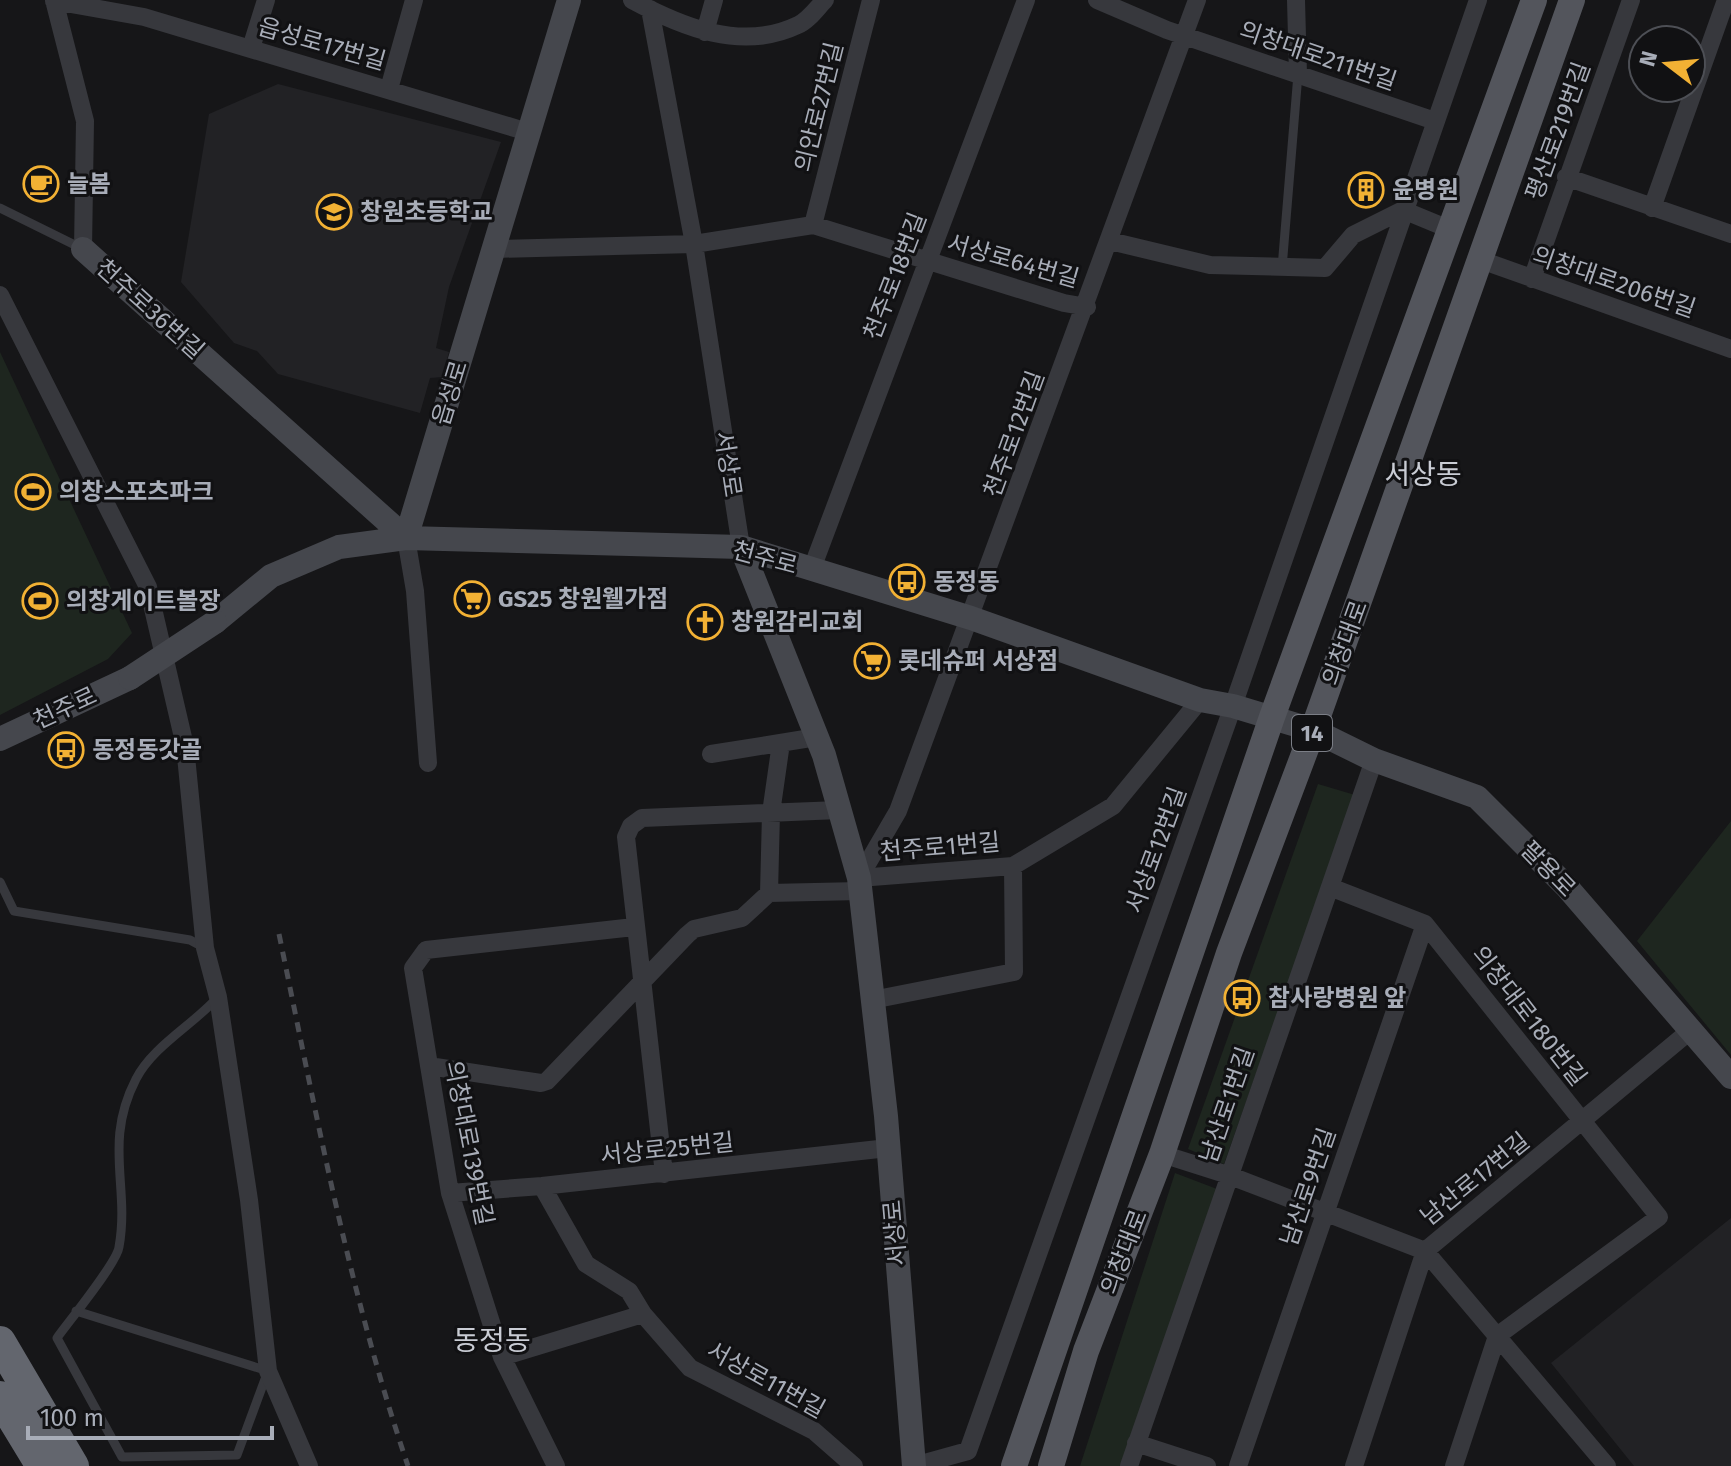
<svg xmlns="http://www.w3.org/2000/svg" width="1731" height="1466" font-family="'Fira Sans','Noto Sans KR',sans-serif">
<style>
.built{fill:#222225}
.green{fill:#1e261f}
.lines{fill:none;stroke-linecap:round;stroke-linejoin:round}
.lane{stroke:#37383d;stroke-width:9}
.street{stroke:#37383d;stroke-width:18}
.secondary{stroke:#45474d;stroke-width:24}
.primary{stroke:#53555c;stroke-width:26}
.highway{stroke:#63666e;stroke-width:32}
.rail{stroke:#4a4c52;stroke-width:5;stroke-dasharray:10 8;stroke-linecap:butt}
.secondary-bridge{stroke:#45474d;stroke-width:24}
.labels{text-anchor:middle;stroke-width:6;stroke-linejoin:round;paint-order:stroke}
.shield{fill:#111113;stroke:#7b7e86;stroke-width:2}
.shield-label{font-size:22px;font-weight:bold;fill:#a8adb8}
.street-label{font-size:24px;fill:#a8adb8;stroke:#111113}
.poi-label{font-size:24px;font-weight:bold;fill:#a8adb8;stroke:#111113;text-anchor:start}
.quarter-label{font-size:28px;fill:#c9ccd4;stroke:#111113}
</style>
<rect width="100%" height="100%" fill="#161618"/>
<path class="built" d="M278,84L501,142L449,287L436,348L449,352L442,377L430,378L420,413L278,374L257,351L234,343L181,282L209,114Z
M1731,1218V1466H1634L1551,1363Z"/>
<path class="green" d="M0,352L132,633L108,659L0,715Z
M1318,784L1355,795L1224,1164L1188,1149Z
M1731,821V1055L1637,941Z
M1175,1173L1217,1189L1122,1466H1080Z"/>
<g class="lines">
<path class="lane" d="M0,208L83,249
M1282,268L1298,74
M0,882L14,911L190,940L205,948
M76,1311L268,1371L237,1455L122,1457L57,1338C69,1321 117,1263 119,1247C130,1186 103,1143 136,1079C153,1046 193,1025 218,997"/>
<path class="street" d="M54,0L85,121L83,249
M632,0C682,27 742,52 798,25C808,21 817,8 825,0
M1097,0L1167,30L1435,121
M1296,0L1298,74
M54,1L144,17L528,132
M650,9L694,244L741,547
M705,32L714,0
M251,48L266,0
M389,89L414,0
M1566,177L1731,234
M1652,208L1726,0
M813,225L871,0
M1110,241L1210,265L1325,268L1353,235L1403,210L1449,229
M494,249L694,244L813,225L1064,303L1087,307
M1481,260L1731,349
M1532,279L1631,0
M0,295L148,587L185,746L205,948L218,997L249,1200L268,1371L309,1466
M406,538L415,591L428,763
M811,571L1026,0
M711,754L817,737
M859,878L898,811L1197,0
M859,878L1013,866L1113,806L1200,700
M1330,887L1425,924L1659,1217L1497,1336L1454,1466
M769,893L771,813L781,743
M872,1000L1014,972L1013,866
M429,1066L541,1083L547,1081L687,935L694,929L742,918L769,893L860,891
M1162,1154L1228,1175L1425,1251L1607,1466
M664,1174L626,837L631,826L642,818L839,810
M542,1186L586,1264L629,1291L643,1314L690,1368L814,1431L854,1466
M450,1193L542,1186L888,1148
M502,1357L643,1314
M1136,1443L1207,1466
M556,1466L502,1357L450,1193L413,968L426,950L634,927
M914,1466L968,1451L1233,706L1478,0
M1129,1466L1374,760
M1238,1466L1425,924
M1354,1466L1425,1251L1691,1030"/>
<path class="secondary" d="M83,249L406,538L569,0
M741,547L824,755L859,878L886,1116L914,1466
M215,622L271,576L339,547L406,538L741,547L971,618L1200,700L1233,706L1313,730L1374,760L1477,797L1566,886L1731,1077
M0,739L130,678"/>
<path class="primary" d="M1014,1466L1272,717L1534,0
M1051,1466L1086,1351L1162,1154L1229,953L1313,730L1572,0"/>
<path class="highway" d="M0,1342L73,1466
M0,1397L42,1466"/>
<path class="rail" d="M279,934C316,1113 349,1292 408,1466"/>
<path class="secondary-bridge" d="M130,678L215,622"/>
</g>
<defs>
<symbol id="cafe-ring" viewBox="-11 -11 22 22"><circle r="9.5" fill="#111113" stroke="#f2b134" stroke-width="1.5"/><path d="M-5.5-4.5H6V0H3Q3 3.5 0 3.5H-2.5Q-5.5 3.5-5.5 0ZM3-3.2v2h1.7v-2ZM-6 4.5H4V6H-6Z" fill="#f2b134"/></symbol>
<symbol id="building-ring" viewBox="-11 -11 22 22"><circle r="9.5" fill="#111113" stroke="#f2b134" stroke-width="1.5"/><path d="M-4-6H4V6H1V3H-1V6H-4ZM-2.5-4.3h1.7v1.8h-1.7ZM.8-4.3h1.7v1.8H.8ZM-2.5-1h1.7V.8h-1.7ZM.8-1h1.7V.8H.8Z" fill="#f2b134"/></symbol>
<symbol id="school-ring" viewBox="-11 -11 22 22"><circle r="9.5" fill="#111113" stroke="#f2b134" stroke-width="1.5"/><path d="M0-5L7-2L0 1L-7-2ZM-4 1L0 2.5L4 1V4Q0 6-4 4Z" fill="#f2b134"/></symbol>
<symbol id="stadium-ring" viewBox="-11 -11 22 22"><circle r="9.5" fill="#111113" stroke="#f2b134" stroke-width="1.5"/><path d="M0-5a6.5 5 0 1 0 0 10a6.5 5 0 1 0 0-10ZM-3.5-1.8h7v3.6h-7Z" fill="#f2b134"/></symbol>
<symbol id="bus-ring" viewBox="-11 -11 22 22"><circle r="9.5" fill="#111113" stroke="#f2b134" stroke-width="1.5"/><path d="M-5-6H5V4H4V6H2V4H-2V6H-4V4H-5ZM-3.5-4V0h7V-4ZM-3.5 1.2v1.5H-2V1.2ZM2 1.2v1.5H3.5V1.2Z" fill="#f2b134"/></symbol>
<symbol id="supermarket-ring" viewBox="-11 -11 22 22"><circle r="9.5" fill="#111113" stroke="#f2b134" stroke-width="1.5"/><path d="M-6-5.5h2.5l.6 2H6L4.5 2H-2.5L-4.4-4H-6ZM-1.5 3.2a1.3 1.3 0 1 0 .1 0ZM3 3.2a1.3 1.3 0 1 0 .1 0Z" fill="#f2b134"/></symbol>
<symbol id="church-ring" viewBox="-11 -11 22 22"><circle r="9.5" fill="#111113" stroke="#f2b134" stroke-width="1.5"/><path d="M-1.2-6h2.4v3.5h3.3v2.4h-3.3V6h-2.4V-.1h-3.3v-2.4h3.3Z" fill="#f2b134"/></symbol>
</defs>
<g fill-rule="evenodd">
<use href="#cafe-ring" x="21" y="164" width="40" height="40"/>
<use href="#building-ring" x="1346" y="170" width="40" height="40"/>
<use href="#school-ring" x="314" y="192" width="40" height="40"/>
<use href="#stadium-ring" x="13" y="472" width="40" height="40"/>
<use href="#bus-ring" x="887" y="562" width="40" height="40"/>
<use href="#supermarket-ring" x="452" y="579" width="40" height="40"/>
<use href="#stadium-ring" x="20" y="581" width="40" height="40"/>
<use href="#church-ring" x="685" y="602" width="40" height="40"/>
<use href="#supermarket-ring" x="852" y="641" width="40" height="40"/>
<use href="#bus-ring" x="46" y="730" width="40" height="40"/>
<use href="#bus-ring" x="1222" y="978" width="40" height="40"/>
</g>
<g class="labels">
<rect class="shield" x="1292" y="715" width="40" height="36" rx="6"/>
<g class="shield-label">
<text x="1312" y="741">14</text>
</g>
<g class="street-label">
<text transform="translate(322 44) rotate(16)" y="8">읍성로17번길</text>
<text transform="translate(1318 56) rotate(19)" y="8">의창대로211번길</text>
<text transform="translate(819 107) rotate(-76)" y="8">의안로27번길</text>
<text transform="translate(1558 131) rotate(-70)" y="8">평산로219번길</text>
<text transform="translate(1013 261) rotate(16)" y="8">서상로64번길</text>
<text transform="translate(895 276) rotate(-69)" y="8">천주로18번길</text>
<text transform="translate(1614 282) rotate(19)" y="8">의창대로206번길</text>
<text transform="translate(150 309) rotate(42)" y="8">천주로36번길</text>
<text transform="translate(450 393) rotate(-73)" y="8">읍성로</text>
<text transform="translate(1014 434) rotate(-70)" y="8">천주로12번길</text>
<text transform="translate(728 464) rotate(81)" y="8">서상로</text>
<text transform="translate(765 558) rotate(15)" y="8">천주로</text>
<text transform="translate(1345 643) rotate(-70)" y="8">의창대로</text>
<text transform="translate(65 708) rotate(-25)" y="8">천주로</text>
<text transform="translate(940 847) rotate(-5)" y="8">천주로1번길</text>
<text transform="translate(1156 850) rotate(-70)" y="8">서상로12번길</text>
<text transform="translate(1548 869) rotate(46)" y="8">팔용로</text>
<text transform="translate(1529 1016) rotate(52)" y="8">의창대로180번길</text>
<text transform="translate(1227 1105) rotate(-71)" y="8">남산로1번길</text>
<text transform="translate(469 1143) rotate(79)" y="8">의창대로139번길</text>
<text transform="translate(667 1149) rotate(-6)" y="8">서상로25번길</text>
<text transform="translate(1475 1179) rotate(-39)" y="8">남산로17번길</text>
<text transform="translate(1308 1187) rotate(-71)" y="8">남산로9번길</text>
<text transform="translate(895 1233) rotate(-95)" y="8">서상로</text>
<text transform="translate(1124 1252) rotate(-69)" y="8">의창대로</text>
<text transform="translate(766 1380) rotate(29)" y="8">서상로11번길</text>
</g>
<g class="poi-label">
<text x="67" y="192">늘봄</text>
<text x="1392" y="198">윤병원</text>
<text x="360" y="220">창원초등학교</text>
<text x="59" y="500">의창스포츠파크</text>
<text x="933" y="590">동정동</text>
<text x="498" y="607">GS25 창원웰가점</text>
<text x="66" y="609">의창게이트볼장</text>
<text x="731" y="630">창원감리교회</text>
<text x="898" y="669">롯데슈퍼 서상점</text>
<text x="92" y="758">동정동갓골</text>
<text x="1268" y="1006">참사랑병원 앞</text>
</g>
<g class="quarter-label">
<text x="1423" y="484">서상동</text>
<text x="492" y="1350">동정동</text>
</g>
</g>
<g transform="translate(1667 64) rotate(286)"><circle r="38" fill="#111113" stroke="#4d4f55" stroke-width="2"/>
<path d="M0-6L14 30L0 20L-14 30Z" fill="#f2b134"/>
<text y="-12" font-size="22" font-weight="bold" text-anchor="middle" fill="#a8adb8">N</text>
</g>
<path d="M28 1426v12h244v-12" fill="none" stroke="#a8adb8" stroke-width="4"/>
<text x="40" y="1426" font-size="24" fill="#a8adb8" stroke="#111113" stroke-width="6" paint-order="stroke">100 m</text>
</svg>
